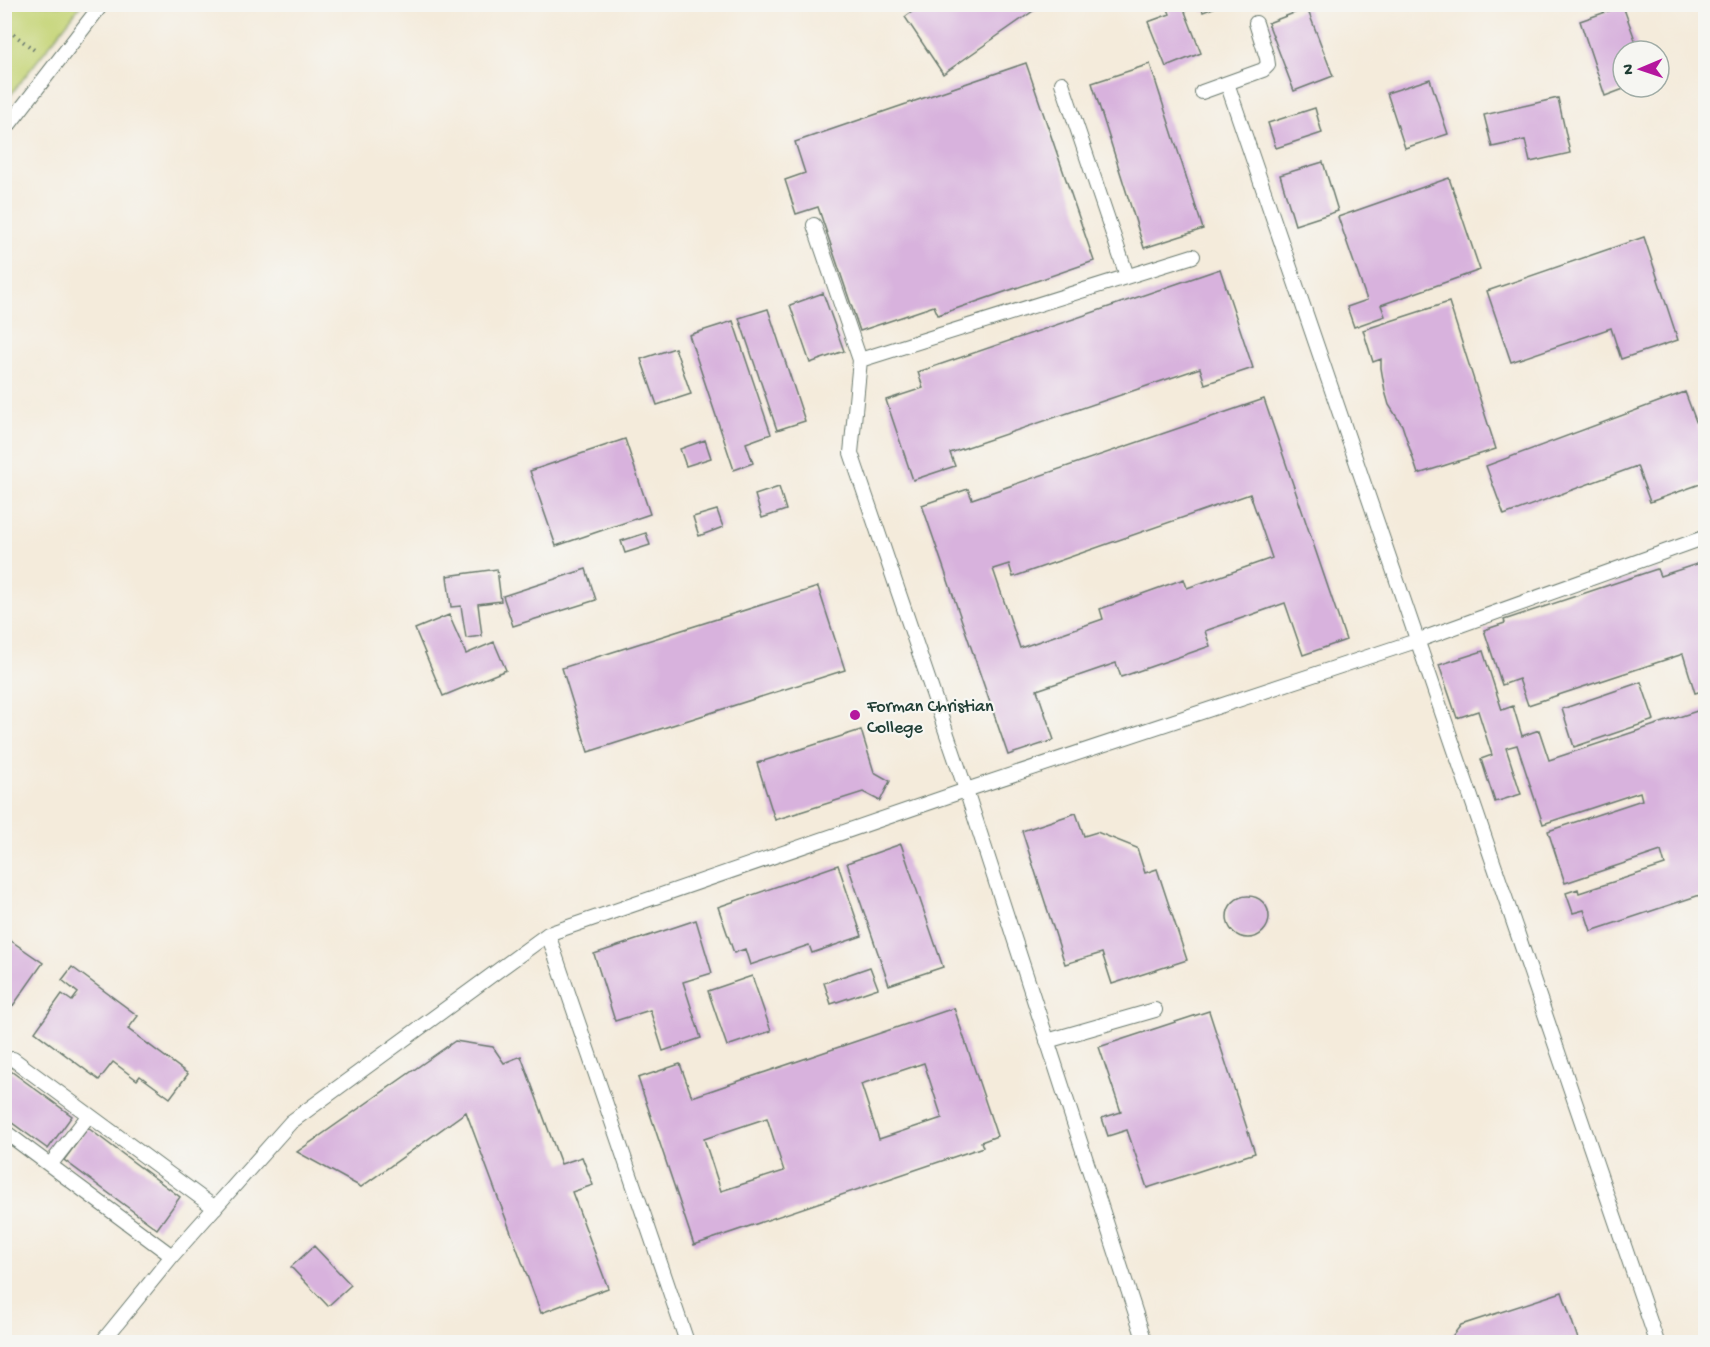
<svg xmlns="http://www.w3.org/2000/svg" width="1710" height="1347" font-family="'Gochi Hand',sans-serif">
<style>
.green{fill:#c5d476;stroke:#728855;stroke-width:1.5}
.building{fill:#d8b2dd;fill-rule:evenodd}
.lines{fill:none;stroke-linecap:round;stroke-linejoin:round}
.service-casing{stroke:#6a7a6e;stroke-width:16}
.path{stroke:#6a7a6e;stroke-width:4;stroke-dasharray:1.5 4.5;stroke-linecap:butt}
.service{stroke:#fff;stroke-width:14}
.poi-dot{fill:#b5179e;stroke:#f6f6f2;stroke-width:2}
.labels{text-anchor:middle;stroke-width:4.5;stroke-linejoin:round;paint-order:stroke}
.poi-label{font-size:18px;fill:#1f3d34;stroke:#f6f6f2;text-anchor:start}
</style>
<rect width="100%" height="100%" fill="#f6f6f2"/>
<filter id="ink" filterUnits="userSpaceOnUse"><feTurbulence type="fractalNoise" baseFrequency=".0167" numOctaves="2"/><feDisplacementMap in="SourceGraphic" scale="12" xChannelSelector="R" yChannelSelector="G"/><feConvolveMatrix kernelMatrix="1 2 1 2 8 2 1 2 1" color-interpolation-filters="sRGB"/></filter>
<filter id="wash" filterUnits="userSpaceOnUse"><feTurbulence type="fractalNoise" baseFrequency=".008" numOctaves="4" result="noise"/><feDisplacementMap in="SourceGraphic" scale="24" xChannelSelector="R" yChannelSelector="G"/><feGaussianBlur stdDeviation="1.35" result="paint"/><feColorMatrix in="noise" values="0 0 0 0 0 0 0 0 0 0 0 0 0 0 0 0 0 1.4 0 .05"/><feComposite in="paint" operator="in"/></filter>
<g filter="url(#wash)">
<rect width="100%" height="100%" fill="#f4ebdb"/>
<path class="green" d="M5,4L81,5L5,102L4,5Z"/>
<g id="blocks">
<path class="building" d="M923,4H1043L943,74L905,17Z
M1166,4H1182L1201,53L1166,67L1148,22L1170,14Z
M1200,4H1221V5L1203,12Z
M1623,6L1639,51H1623V87H1629L1605,96L1580,21Z
M1307,8L1333,76L1294,91L1268,23Z
M1026,63L1094,261L938,315L934,306L860,331L818,207L796,214L785,180L805,173L795,142Z
M1150,64L1203,229L1144,248L1092,83Z
M1430,79L1448,134L1405,148L1387,93Z
M1558,98L1570,153L1530,162L1525,140L1492,147L1484,115Z
M1315,108L1322,133L1276,148L1268,123Z
M1323,162L1338,211L1295,225L1280,175Z
M1449,178L1480,270L1381,305L1385,316L1354,327L1347,307L1367,300L1338,217Z
M1644,237L1678,340L1621,359L1611,328L1511,362L1487,291Z
M1220,269L1253,368L1205,384L1200,368L950,453L955,466L913,480L886,400L923,388L918,372Z
M823,293L844,351L810,363L790,305Z
M1449,302L1496,449L1418,474L1402,425L1389,405L1385,391L1381,368V359L1373,362L1363,330Z
M768,309L805,421L777,430L739,318Z
M733,321L771,434L746,443L753,463L734,470L689,335Z
M675,348L691,394L657,405L641,359Z
M1685,392L1706,448V482L1650,502L1637,466L1504,515L1486,466Z
M1264,399L1346,640L1303,655L1285,603L1205,631L1210,646L1121,677L1116,663L1037,690L1054,740L1008,755L922,505L968,489L972,499ZM1250,494L1272,558L1187,588L1184,579L1100,609L1103,619L1020,648L993,569L1009,564L1013,577Z
M625,439L650,514L556,546L530,471Z
M705,440L711,458L686,466L680,449Z
M779,487L786,510L762,518L755,495Z
M717,510L723,527L699,536L693,517Z
M646,533L650,545L625,553L621,541Z
M1706,561V690L1695,693L1683,654L1528,705L1519,679L1502,685L1484,630L1505,623L1504,620L1657,569L1660,576Z
M497,569L501,601L478,604L482,636L466,638L461,606L451,607L447,576Z
M586,569L596,600L513,626L503,596Z
M818,587L845,670L588,752L562,668Z
M449,615L466,654L494,642L506,670L443,696L415,629Z
M1483,651L1502,710L1513,706L1522,736L1539,730L1549,760L1706,708V893L1591,931L1584,910L1573,913L1566,893L1578,889L1579,893L1665,865L1661,851L1565,883L1548,831L1642,800L1640,792L1543,824L1517,745L1506,748L1521,794L1495,802L1481,759L1492,755L1478,711L1457,718L1439,665Z
M1641,682L1654,720L1574,747L1562,709Z
M861,730L874,772L890,781L880,801L863,792L775,820L757,763Z
M1076,813L1084,836L1097,832L1137,848L1145,873L1157,869L1187,960L1112,984L1102,953L1065,964L1022,831Z
M901,844L943,967L889,985L847,863Z
M838,865L862,936L812,953L809,945L750,965L745,949L734,953L718,907Z
M1227 917a21 21 0 1 1 42 0a21 21 0 1 1-42 0Z
M696,920L712,973L683,982L701,1038L663,1051L650,1010L615,1021L594,954Z
M4,936L43,963L10,1010L4,1006Z
M72,967L138,1016L128,1029L188,1074L170,1098L140,1076L137,1080L113,1062L99,1080L35,1032L62,994L72,1001L78,993L62,980Z
M870,967L878,988L831,1004L824,983Z
M752,976L771,1031L727,1046L708,991Z
M954,1008L997,1136L981,1142L983,1147L694,1245L638,1078L680,1064L692,1097ZM924,1063L942,1118L879,1139L861,1084ZM767,1118L784,1171L721,1191L704,1139Z
M1209,1011L1255,1153L1147,1188L1127,1130L1108,1136L1102,1118L1121,1112L1099,1047Z
M455,1041L493,1047L504,1063L521,1056L561,1164L582,1157L593,1185L572,1192L608,1288L541,1313L466,1112L361,1187L297,1152Z
M4,1066L72,1116L48,1149L4,1117Z
M88,1128L180,1197L157,1229L64,1160Z
M314,1246L351,1285L328,1306L291,1267Z
M1562,1292L1579,1342H1451L1453,1335L1461,1325Z"/>
</g>
</g>
<g filter="url(#ink)">
<use href="#blocks" fill-opacity="0" stroke="#6a7a6e" stroke-width="1.5"/>
<g class="lines">
<defs>
<path id="service" d="M1062,83L1127,276
M1227,83L1657,1342
M1202,92L1263,70L1268,65L1267,58L1256,23
M4,131L102,4
M814,225L860,360L851,453L966,790L1145,1342
M860,360L1193,256
M548,934L687,1342
M1047,1041L1155,1010
M13,1059L215,1208
M4,1131L172,1256
M50,1165L89,1115
M102,1342L172,1256L291,1122L548,934L966,790L1419,640L1706,537"/>
</defs>
<use href="#service" class="service-casing"/>
<path class="path" d="M4,27L37,52"/>
<use href="#service" class="service"/>
</g>
</g>
<circle class="poi-dot" cx="855" cy="715" r="6"/>
<g class="labels">
<g class="poi-label">
<text x="867" y="711">Forman Christian<tspan x="867" dy="21">College</tspan></text>
</g>
</g>
<rect width="1710" height="1347" fill="none" stroke="#f6f6f2" stroke-width="24"/>
<g transform="translate(1641 69) rotate(268)"><circle r="28" fill="#f6f6f2" stroke="#a0aca6" stroke-width="1.5"/>
<path d="M0-4.5L10 22L0 15L-10 22Z" fill="#b5179e"/>
<text y="-9" font-size="16" font-weight="bold" text-anchor="middle" fill="#1f3d34">N</text>
</g>
</svg>
